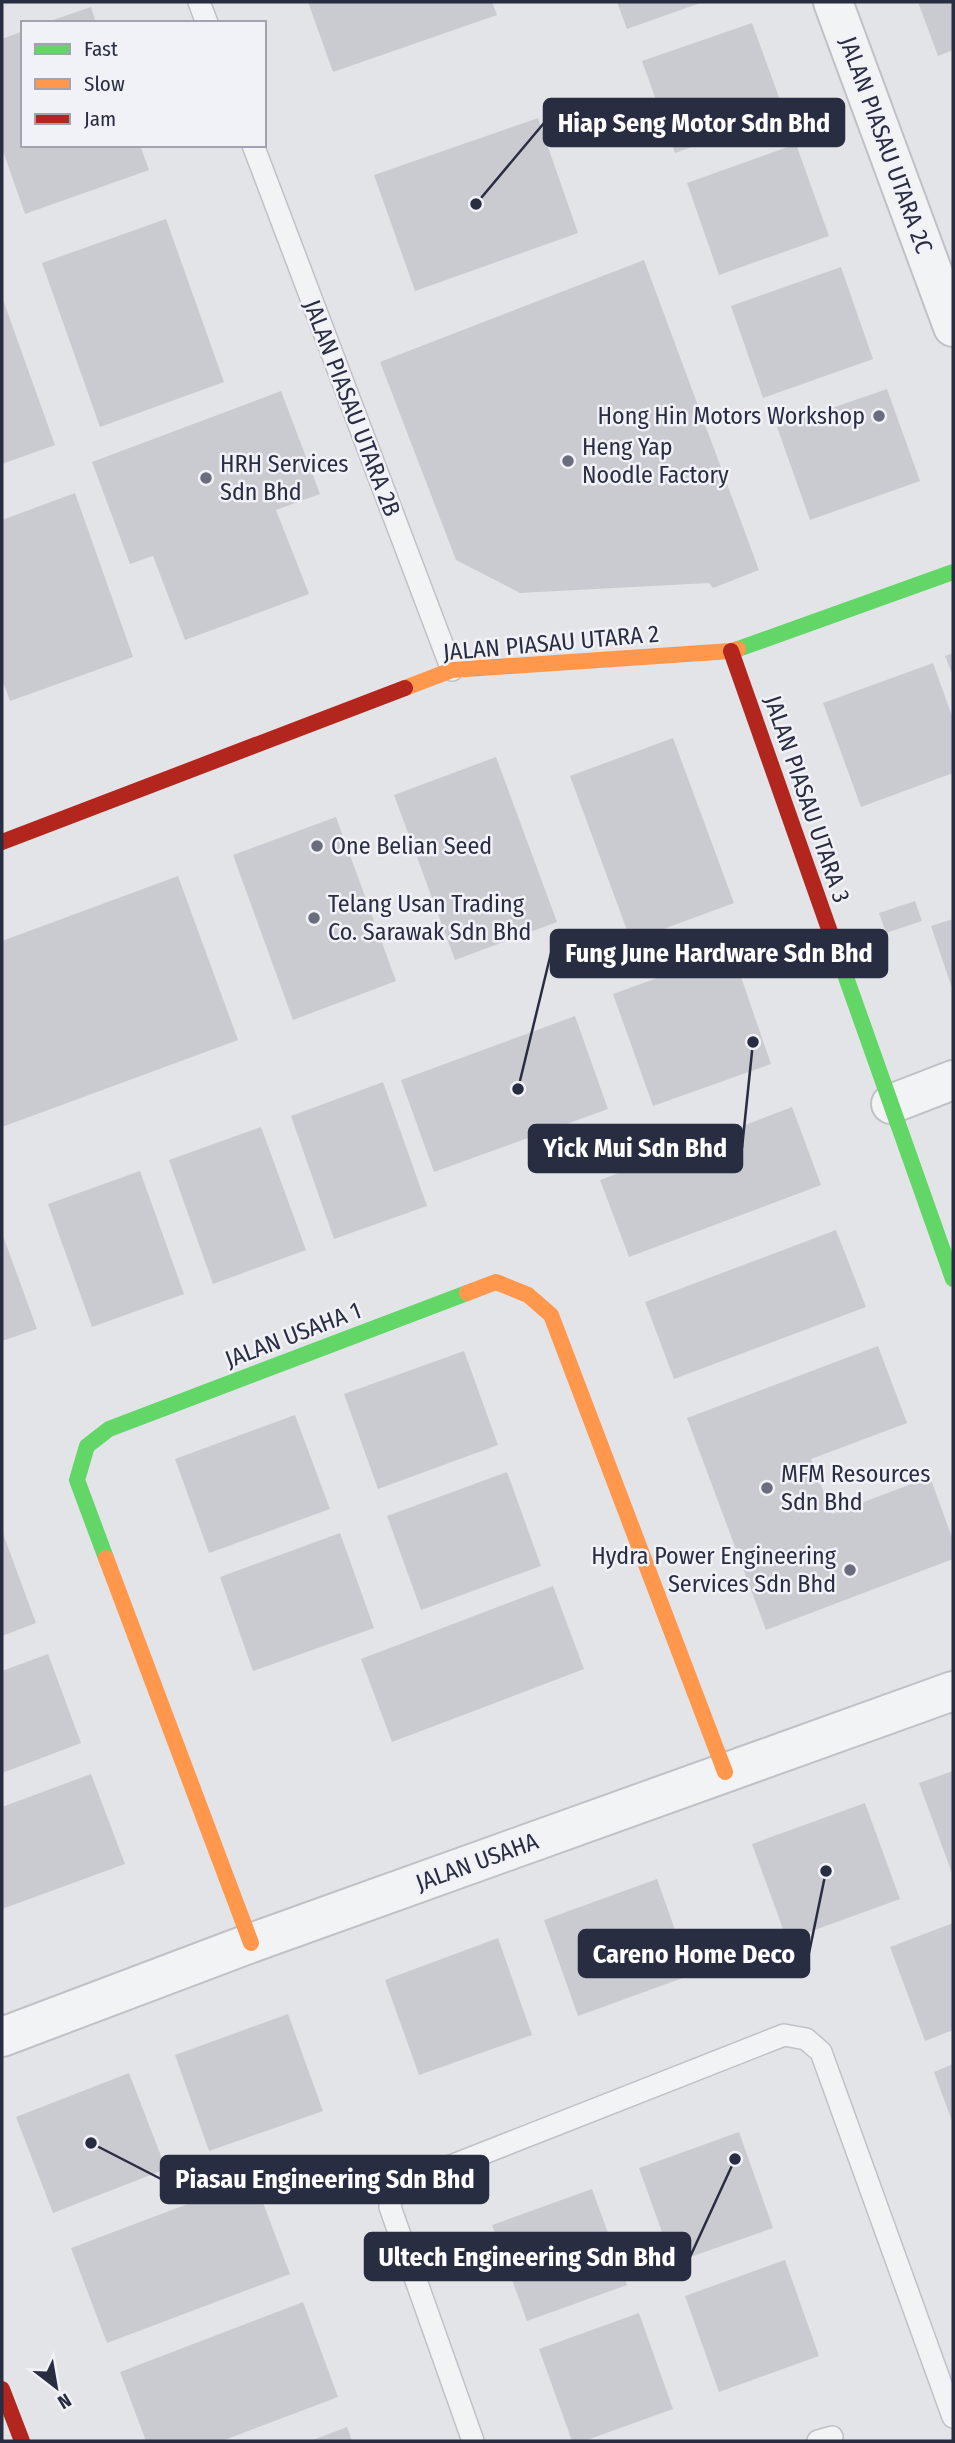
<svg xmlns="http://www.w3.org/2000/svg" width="955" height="2443" font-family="'Fira Sans Condensed',sans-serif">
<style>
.building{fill:#cacbd0}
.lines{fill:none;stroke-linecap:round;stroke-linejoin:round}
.lane-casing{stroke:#c0c1c6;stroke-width:24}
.street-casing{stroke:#c0c1c6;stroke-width:42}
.lane{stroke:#f2f3f5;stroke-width:21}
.street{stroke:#f2f3f5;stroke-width:38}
.fast{stroke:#63d668;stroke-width:16}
.slow{stroke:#ff974d;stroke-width:16}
.jam{stroke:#b3261e;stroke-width:16}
.poi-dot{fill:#6a6d7c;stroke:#f1f2f7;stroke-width:2.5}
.labels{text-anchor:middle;stroke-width:5;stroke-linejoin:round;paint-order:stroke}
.street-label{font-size:24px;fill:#292d42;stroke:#f1f2f7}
.poi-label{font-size:24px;fill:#292d42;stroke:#f1f2f7;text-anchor:start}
.leader{fill:none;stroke:#292d42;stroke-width:2.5}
.callout-dot{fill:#292d42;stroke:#f1f2f7;stroke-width:2.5}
.callout{fill:#292d42;stroke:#292d42;stroke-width:2.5}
.callout-label{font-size:26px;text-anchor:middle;font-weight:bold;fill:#fff}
</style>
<rect width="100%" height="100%" fill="#e3e4e8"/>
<path class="building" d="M308,2H492L497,15L333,72Z
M617,2H703L627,29Z
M918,2H953V50L938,56Z
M91,7L96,23H47V22Z
M752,23L785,114L675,153L642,61Z
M23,31V145H140L149,170L25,214L2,148V39Z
M538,118L578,233L415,291L374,175Z
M796,144L829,236L719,275L687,183Z
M166,219L224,382L100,427L42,263Z
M644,260L759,570L713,588L709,583L520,593L456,560L380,362Z
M841,267L873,359L763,398L731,306Z
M2,297L55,445L2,464Z
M887,389L920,481L810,520L777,427Z
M281,391L320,494L276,510L309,594L185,640L153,556L130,564L92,462Z
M75,493L133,657L10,701L2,679V520Z
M953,653V676L945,656Z
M933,663L953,719V773L861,807L823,703Z
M673,738L734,903L631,941L570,776Z
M496,757L557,922L455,960L394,795Z
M336,817L396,981L293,1020L233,855Z
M178,876L238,1040L2,1127V941Z
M915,901L922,921L886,933L879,913Z
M953,919V991L931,926Z
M732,951L771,1064L653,1106L613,994Z
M575,1016L608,1109L434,1172L401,1080Z
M383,1082L427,1206L334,1239L291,1116Z
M792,1107L821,1185L629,1257L600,1180Z
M261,1127L306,1250L213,1284L169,1160Z
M140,1171L184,1294L92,1327L48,1204Z
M836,1230L866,1307L674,1379L645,1302Z
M2,1233L37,1329L2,1341Z
M878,1346L907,1423L811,1459L832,1514L930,1477L953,1540V1559L766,1630L687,1418Z
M464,1351L498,1445L378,1489L344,1394Z
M295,1415L330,1509L209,1553L175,1459Z
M507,1472L541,1566L421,1610L387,1516Z
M2,1531L36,1623L2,1636Z
M340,1533L374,1628L253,1671L220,1577Z
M553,1586L584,1669L392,1742L361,1659Z
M48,1654L81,1743L2,1773V1671Z
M953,1771V1876L919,1783Z
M91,1774L125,1864L2,1909V1807Z
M865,1803L900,1899L787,1940L752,1844Z
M657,1879L691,1975L578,2016L544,1920Z
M953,1923V2030L925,2041L890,1947Z
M498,1938L532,2035L419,2075L385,1980Z
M288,2014L323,2111L209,2151L175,2055Z
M953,2064V2124L934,2072Z
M129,2073L166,2169L53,2213L16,2117Z
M739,2132L773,2228L673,2263L639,2168Z
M254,2179L290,2274L107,2343L71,2248Z
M592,2189L627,2285L527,2321L492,2225Z
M785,2260L819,2356L719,2392L685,2296Z
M303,2302L338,2397L222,2441H146L120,2372Z
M639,2313L673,2409L584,2441H572L539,2349Z
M347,2427L352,2441H310Z"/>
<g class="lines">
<defs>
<path id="lane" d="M199,2L207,23
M253,145L452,670
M473,2441L390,2207L392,2196L400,2186L784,2035L806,2039L821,2052L953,2417
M818,2441L832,2437"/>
<path id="street" d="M833,2L953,327
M891,1104L953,1080
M2,2037L251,1943L953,1691"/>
</defs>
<use href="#lane" class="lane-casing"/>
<use href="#street" class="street-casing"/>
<use href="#lane" class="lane"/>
<use href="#street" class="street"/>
<path class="fast" d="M738,649L953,572
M842,966L953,1279
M106,1558L77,1480L87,1446L109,1429L467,1293"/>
<path class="slow" d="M405,688L452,670L731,651L738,649
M467,1293L496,1282L528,1295L551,1315L725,1772
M106,1558L251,1943"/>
<path class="jam" d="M731,651L842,966
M2,842L405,688
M2,2389L22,2441"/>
</g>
<g class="poi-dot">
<circle cx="879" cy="416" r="7"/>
<circle cx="568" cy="461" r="7"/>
<circle cx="206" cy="478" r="7"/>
<circle cx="317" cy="846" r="7"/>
<circle cx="314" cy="918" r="7"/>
<circle cx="767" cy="1488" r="7"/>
<circle cx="850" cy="1570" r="7"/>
</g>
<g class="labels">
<g class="street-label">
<text transform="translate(886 145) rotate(70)" y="8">JALAN PIASAU UTARA 2C</text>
<text transform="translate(352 408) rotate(69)" y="8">JALAN PIASAU UTARA 2B</text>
<text transform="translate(551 643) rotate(-5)" y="8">JALAN PIASAU UTARA 2</text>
<text transform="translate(807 799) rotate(71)" y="8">JALAN PIASAU UTARA 3</text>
<text transform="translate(293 1335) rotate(-21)" y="8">JALAN USAHA 1</text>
<text transform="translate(477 1862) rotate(-20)" y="8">JALAN USAHA</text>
</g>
<g class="poi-label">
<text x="865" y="424" text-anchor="end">Hong Hin Motors Workshop</text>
<text x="582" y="455">Heng Yap<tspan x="582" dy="28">Noodle Factory</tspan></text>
<text x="220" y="472">HRH Services<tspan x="220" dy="28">Sdn Bhd</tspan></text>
<text x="331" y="854">One Belian Seed</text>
<text x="328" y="912">Telang Usan Trading<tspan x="328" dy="28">Co. Sarawak Sdn Bhd</tspan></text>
<text x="781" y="1482">MFM Resources<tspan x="781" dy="28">Sdn Bhd</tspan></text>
<text x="836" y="1564" text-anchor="end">Hydra Power Engineering<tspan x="836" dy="28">Services Sdn Bhd</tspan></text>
</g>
</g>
<path class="leader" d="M476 204L544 123M518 1089L551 953M753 1042L742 1148M826 1871L809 1953M91 2143L161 2179M735 2159L690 2257"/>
<g class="callout-dot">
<circle cx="476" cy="204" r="7"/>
<circle cx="518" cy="1089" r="7"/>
<circle cx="753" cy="1042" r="7"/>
<circle cx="826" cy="1871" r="7"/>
<circle cx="91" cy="2143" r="7"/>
<circle cx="735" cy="2159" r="7"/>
</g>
<g class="callout">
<rect x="544" y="99" width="300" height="47" rx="7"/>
<rect x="551" y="930" width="336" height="47" rx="7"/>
<rect x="529" y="1125" width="213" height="47" rx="7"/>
<rect x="579" y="1930" width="230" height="47" rx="7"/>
<rect x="161" y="2156" width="327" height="47" rx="7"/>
<rect x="365" y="2233" width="325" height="47" rx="7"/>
</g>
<g class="callout-label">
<text x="694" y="132">Hiap Seng Motor Sdn Bhd</text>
<text x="719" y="962">Fung June Hardware Sdn Bhd</text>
<text x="635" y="1157">Yick Mui Sdn Bhd</text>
<text x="694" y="1963">Careno Home Deco</text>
<text x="325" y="2188">Piasau Engineering Sdn Bhd</text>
<text x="527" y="2266">Ultech Engineering Sdn Bhd</text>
</g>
<rect width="955" height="2443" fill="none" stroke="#292d42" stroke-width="7"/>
<rect x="21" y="21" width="245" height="126" fill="#f1f2f7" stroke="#a1a3af" stroke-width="2"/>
<rect x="35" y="44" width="35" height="10" fill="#63d668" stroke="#a1a3af" stroke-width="2"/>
<text x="84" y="56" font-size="21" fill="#292d42">Fast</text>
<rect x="35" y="79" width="35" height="10" fill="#ff974d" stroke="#a1a3af" stroke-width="2"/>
<text x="84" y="91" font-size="21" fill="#292d42">Slow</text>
<rect x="35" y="114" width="35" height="10" fill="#b3261e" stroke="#a1a3af" stroke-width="2"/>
<text x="84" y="126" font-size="21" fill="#292d42">Jam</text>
<g transform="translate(56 2387) rotate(149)" stroke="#f1f2f7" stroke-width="5" paint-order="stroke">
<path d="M0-5L12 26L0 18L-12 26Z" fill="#292d42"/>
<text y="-10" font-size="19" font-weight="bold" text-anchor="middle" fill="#292d42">N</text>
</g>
</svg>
